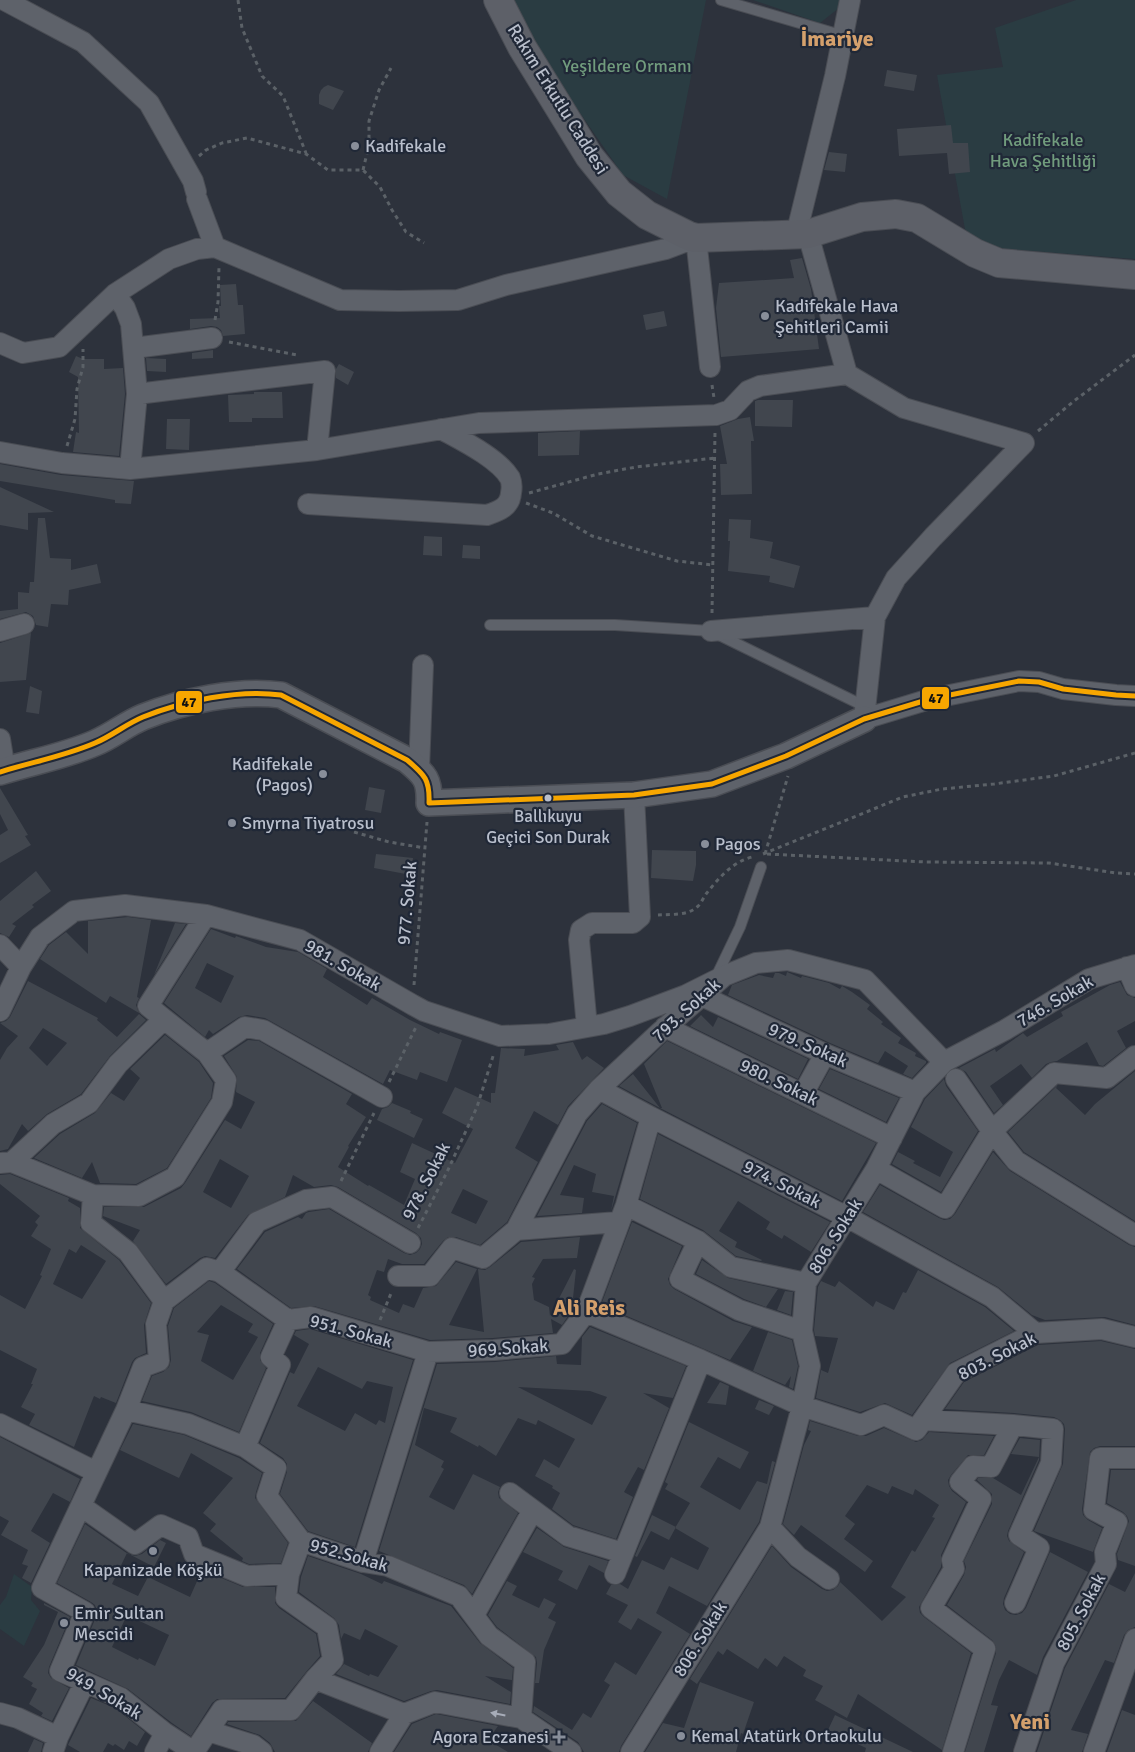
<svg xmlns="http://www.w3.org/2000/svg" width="1135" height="1752" font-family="Signika,sans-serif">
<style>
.green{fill:#2a3c42}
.building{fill:#41464e;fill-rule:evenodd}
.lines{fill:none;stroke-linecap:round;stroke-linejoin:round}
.service-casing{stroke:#4a4d54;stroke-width:12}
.minor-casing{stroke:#4a4d54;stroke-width:22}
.tertiary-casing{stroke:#4a4d54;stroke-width:28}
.secondary-casing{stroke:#4a4d54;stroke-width:30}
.path{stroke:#5b6167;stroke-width:3;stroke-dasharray:4 4;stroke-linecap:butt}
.service{stroke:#5e626a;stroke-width:10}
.minor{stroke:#5e626a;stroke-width:20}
.tertiary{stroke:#5e626a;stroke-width:25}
.secondary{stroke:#5d6068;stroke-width:28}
.bus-1-casing{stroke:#202837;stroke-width:9}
.bus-1{stroke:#f7a600;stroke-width:5}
.oneway{fill:#a7acb8}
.poi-dot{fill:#888e9a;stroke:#202837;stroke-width:2}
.bus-dot{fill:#b9bfcc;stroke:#202837;stroke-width:2}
.labels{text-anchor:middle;stroke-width:4.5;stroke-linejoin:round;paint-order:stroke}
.bus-label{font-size:17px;fill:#b9bfcc;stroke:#202837}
.park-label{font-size:18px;fill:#719c7d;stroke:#202837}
.street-label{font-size:18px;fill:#b9bfcc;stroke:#202837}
.poi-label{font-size:18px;fill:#b9bfcc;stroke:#202837;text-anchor:start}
.district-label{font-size:22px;font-weight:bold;fill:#d4a06c;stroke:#202837}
.line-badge{stroke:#202837;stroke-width:2}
.pale-badge-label{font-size:14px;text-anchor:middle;font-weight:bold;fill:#111}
</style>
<rect width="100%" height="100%" fill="#2d323c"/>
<path class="green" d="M510,0H706L667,199L623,175L553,74Z
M753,0H849L820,23Z
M1076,0H1135V259L982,247L965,229L937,75L1003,67L995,28Z
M14,1574L32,1587L31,1600L40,1611L24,1646L0,1629V1605L6,1597Z"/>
<path class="building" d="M887,70L917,75L914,91L884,86Z
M328,85L344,91L333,110L319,104V95L321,90L324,87Z
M951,125L953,143H968L970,172L949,174L947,153L899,156L897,129Z
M829,152L847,154L845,172L824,170Z
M802,258L811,289L819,349L721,357L716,308L719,283L794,278L790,260Z
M236,284L238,305H243L245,334L223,336L221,330L217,327L211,326L190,329V319L220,318L219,306H221L220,285Z
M664,311L667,326L646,330L643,315Z
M213,350V358L192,359V353Z
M76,356L83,359H104V369L123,368L125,394L119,456L73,452L76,432L79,433L78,377L69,372Z
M146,358L166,359V372L147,371Z
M339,364L354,372L348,385L336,378V369Z
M254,392H282L283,418H252V422H229L228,395L254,394Z
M758,400H793L792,427L755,426V401Z
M750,417L754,441H751L752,494L721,495L720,464H727L720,426L738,419Z
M167,419H190L189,450L166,449Z
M580,431L579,455L538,456V433Z
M0,464L61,475L134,481L131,504L115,503V500L0,481Z
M0,487L54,512L28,513V530L0,525Z
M38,518H45L50,558L71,559V570L97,564L101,583L69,590L68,605L51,604L48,627L36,625L33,616L26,612L0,619V611L18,609V592L29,593L30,582H34Z
M729,519L751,520L750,538L773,542L770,558L800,566L794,588L769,582L770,576L728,571L730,541H728Z
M424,536L442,537V556L423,555Z
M463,545L480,546V559L462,558Z
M31,633L26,680L0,682V643Z
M30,686L42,691L39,714L26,712Z
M369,787L385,790L381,813L365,810Z
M0,788L28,835L25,836L31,845L0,863V835L8,830L0,814Z
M652,850L696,851V865L693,881L651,878Z
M376,854L413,858L411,875L374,868Z
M36,871L51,891L32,905L34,907L12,924L16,926L9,937L0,933V901Z
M128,917L151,920L137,997L139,998L136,1005L139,1013L110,996L106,1003L40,959L49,945L66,932L88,954V921Z
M175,923L186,924L154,975Z
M211,929L235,938L236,936L266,947L298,952L327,969L323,977L367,1005L372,998L410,1020L439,1034L440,1032L462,1040L447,1082L420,1072L417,1080L390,1070L383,1084L265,1018L247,1015L239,1017L213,1034L209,1030L205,1037L164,1003ZM207,963L234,976L221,1003L195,988Z
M787,972L801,978L802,976L829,983L840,989L842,986L852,992L870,1005L867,1009L883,1022L881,1024L901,1038L898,1043L916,1053L915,1056L926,1061V1063L912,1078L903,1074L908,1066L885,1051L878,1063L830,1043L728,995L732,985L759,975L773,978L775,973H779L786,976Z
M28,981L98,1018L97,1020L117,1037L139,1014L146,1020L110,1056L81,1094L47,1114L28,1131L22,1124L8,1149L0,1151V1060L7,1048L18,1036L0,1023L6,1021L10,1017ZM43,1028L67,1043L47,1066L29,1048Z
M1120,982L1127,995L1135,998V1021L1117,1031L1126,1048L1103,1066L1099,1065L1087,1042L1057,1061L1051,1062L1046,1064L1032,1078L1021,1064L990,1086L1003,1105L994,1113L966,1072L959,1068L995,1049L996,1052L1023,1033L1027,1037L1063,1016L1061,1012L1110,985Z
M701,1015L713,1027L718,1017L808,1059L798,1079L690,1026Z
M165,1035L199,1062L213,1083L211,1098L167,1168L136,1184L100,1183L92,1162L82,1178L34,1158L60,1134L95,1113L111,1093L124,1101L140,1078L130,1069Z
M248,1040L259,1041L352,1094L346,1104L366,1117L348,1146L349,1147L338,1167L368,1186L369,1185L404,1205L415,1179L400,1172L412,1143L455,1163L473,1129L442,1113L455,1087L491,1103V1093H495L501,1048L525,1049L524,1056L559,1050L556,1045L573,1042L582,1060L587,1056L604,1068L568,1106L558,1125L534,1111L515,1148L538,1162L507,1222L480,1245L456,1237H448L443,1241L424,1264H402L388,1259L384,1272L377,1270L368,1295L371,1297L370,1300L399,1313L403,1304L414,1308L423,1288L436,1286L456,1262L477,1269L449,1325L484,1332L478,1269L485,1270L490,1267L521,1242L580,1237L577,1258L543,1259L532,1277L535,1278L532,1284L534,1300L549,1307L550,1316L574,1269L576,1270L573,1298L578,1299L575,1306L562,1325L551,1319L553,1333L493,1338L430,1340L314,1306L291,1308L237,1269L265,1232L298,1217L302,1219L306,1213L309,1212L329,1209L404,1253L410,1255L416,1253L420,1249L422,1244L421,1238L416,1233L338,1187L331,1185L314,1187L293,1175L285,1197L248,1215L215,1258L205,1256L200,1258L166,1284L133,1241L140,1230L103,1216L104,1207H144L181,1188L185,1183L225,1120L241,1129L255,1102L236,1092L237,1077L224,1056ZM220,1159L249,1176L231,1208L203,1192ZM463,1189L488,1201L476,1224L451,1213Z
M667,1041L876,1143L842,1201L660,1108H662L644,1064Z
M830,1069L899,1098L886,1122L819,1089Z
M1135,1071V1221L1024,1152L1008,1132L1058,1085L1056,1088L1085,1115L1095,1104Z
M633,1074L660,1108L619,1086Z
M944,1079L946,1086L978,1131L941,1192L892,1164L898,1152L915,1161L913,1163L940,1177L953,1152L911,1127L925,1099Z
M392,1103L411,1111L410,1113L423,1119L414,1138L377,1120L382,1109L388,1107Z
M602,1104L637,1123L611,1211L614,1196L592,1192L596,1174L574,1165L560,1195L584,1198L582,1213L537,1216L587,1121Z
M658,1134L830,1222L811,1252L784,1235L782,1239L766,1229L770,1222L738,1201L719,1231L737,1242L735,1247L762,1260L761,1261L736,1256L703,1230L640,1199Z
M993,1152L1010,1171L1129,1245L1135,1247V1325L1105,1317L1045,1320L1032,1315L998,1287L863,1212L880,1185L939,1218L944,1220L950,1219L955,1214Z
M10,1174L69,1198L68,1201L80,1208V1228L119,1260L151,1303L144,1325L146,1353L135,1358L132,1362L116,1403L101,1397L100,1399L94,1396L74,1447L29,1425L35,1414L21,1407L33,1384H31L37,1369L0,1350V1295L25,1309L42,1276L40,1275L51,1249L31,1236L38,1225L35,1222L40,1216L0,1184V1175ZM81,1245L106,1261L82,1299L53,1284L69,1249L76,1253Z
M632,1222L682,1246L668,1279L670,1285L674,1289L733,1321L752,1327L730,1360L601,1305Z
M702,1260L728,1278L778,1289L766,1307L744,1299L696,1274Z
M918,1270L985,1307L1014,1331L950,1363L912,1415L885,1403L860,1412L816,1398L821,1370L828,1373L838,1338L815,1336L814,1330L818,1287L821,1281L835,1287L839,1281L873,1307L876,1301L894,1310L903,1292L906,1293Z
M209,1281L215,1283L273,1324L260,1353V1360L266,1368L239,1432L191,1412L142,1401L152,1376L163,1372L169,1367L171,1360L168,1326L174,1308ZM221,1305L253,1324L248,1332L258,1337L233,1380L201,1361L209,1335L197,1332Z
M785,1291L793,1292L791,1315L777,1310Z
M590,1327L686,1366L673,1398L643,1393L669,1408L644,1470L638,1467L624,1492L633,1497L616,1539L573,1525L552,1509L560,1493L552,1488L553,1486L535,1476L544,1459L559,1468L575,1439L538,1420L536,1425L518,1418L496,1456L479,1445L478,1447L450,1432L457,1418L424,1408L415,1445L444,1461L441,1467L444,1469L429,1497L454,1510L473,1474L500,1487L498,1492L499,1498L518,1513L472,1594L464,1585L379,1551L437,1364L495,1362L556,1356L557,1364L581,1365L582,1337ZM518,1387L590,1391L607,1397L592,1425Z
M310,1329L413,1360L355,1547L308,1531L280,1494L287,1472V1464L283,1458L260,1443L290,1372L294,1374L309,1344L294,1335L296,1331ZM318,1367L362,1389L367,1381L393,1387L385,1423L379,1420L376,1425L355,1413L345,1431L297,1406Z
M768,1332L792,1340L798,1366L793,1389L789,1387L791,1376L785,1385L753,1371Z
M1101,1341L1135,1349V1446H1100L1094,1448L1090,1452L1082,1509L1083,1515L1088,1520L1102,1528L1093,1552L1034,1531L1063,1464L1065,1429L1064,1424L1060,1420L1054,1417L1014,1413L945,1409L964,1382L1038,1345Z
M720,1382L729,1386L726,1405L707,1403Z
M759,1400L774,1406L769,1415L755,1409Z
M810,1421L858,1436H866L884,1428L916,1442L922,1440L929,1432L994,1436L984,1455H968L951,1475L948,1480L949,1486L952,1491L966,1502L941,1555V1567L919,1607L920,1613L924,1617L971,1653L942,1750L858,1694L847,1718L815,1700L823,1686L803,1676L806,1670L784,1656L777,1667L765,1658L758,1669L727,1649L723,1655L718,1651L697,1684L690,1679L772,1546L791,1567L822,1589L827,1591L833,1590L838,1586L840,1582L882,1621L906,1597L891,1587L912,1550L915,1552L935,1518L932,1517L939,1505L915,1489L913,1495L892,1486L888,1494L867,1485L845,1516L855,1524L844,1539L873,1561L865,1572L801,1525L794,1535L783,1524L804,1445L811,1431L808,1430Z
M689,1422L749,1452L740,1469L718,1457L700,1487L740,1510L757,1481L767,1484L772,1461L775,1462L759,1522L707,1606L669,1586L656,1613L690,1634L621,1746L619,1752H584L578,1742L533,1712L534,1706L572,1730L583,1713L591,1718L610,1685L604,1681L615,1662L636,1675L662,1632L638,1618L631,1630L618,1622L628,1605L606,1594L611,1585L620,1584L628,1589L642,1560L664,1570L671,1557L698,1570L709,1548L675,1528L690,1503L665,1489L668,1484L665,1482Z
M133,1424L184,1435L239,1458L262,1473L256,1492L255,1498L288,1543L281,1563L249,1564L242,1561L243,1558L210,1531L216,1524L203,1513L233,1478L191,1453L179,1478L120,1450Z
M0,1437L80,1479L70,1502L53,1493L31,1531L50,1543L31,1583L22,1578L28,1566L22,1564L28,1550L1,1535L9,1521L0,1516Z
M1020,1438L1040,1440L1039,1460L1008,1531L1007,1536L1009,1541L1024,1552L1004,1598L1003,1604L1005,1610L1010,1614L1016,1615L1022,1613L1026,1608L1050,1552L1088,1572L1043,1657L1037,1675L1009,1660L999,1680L991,1705L998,1706L984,1752H965L996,1653V1646L992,1640L947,1605L964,1575L966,1567L964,1561L992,1504V1494L977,1480L978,1478H993L1021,1495L1039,1457L1011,1454Z
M1111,1470H1135V1566L1118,1560L1117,1554L1129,1521L1127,1516L1123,1512L1107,1503Z
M652,1515L676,1527L669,1540L651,1531L637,1557L635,1556Z
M85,1524L128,1554L135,1556L142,1554L160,1540L166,1543L154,1567L127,1553L112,1584L138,1596L148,1577L190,1597L202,1570L243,1587H275V1603L279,1608L316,1634L320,1656L306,1672L285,1698L217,1699L212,1703L191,1736L172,1723L128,1689L76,1665L96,1617L97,1611L95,1605L91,1602L57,1583ZM127,1615L169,1635L155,1666L139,1658L138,1660L112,1647Z
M537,1528L564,1547L608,1561L604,1573L589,1565L577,1590L558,1580L563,1571L523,1552Z
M308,1556L361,1574L382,1584L384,1581L451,1606L480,1643L513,1668L512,1680L485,1676L511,1692L510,1704L437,1690L431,1691L404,1701L336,1674L344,1664L369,1676L370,1674L378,1677L398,1646L365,1629L360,1640L344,1633L341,1639L339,1625L334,1618L299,1592L301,1577Z
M1135,1573V1627L1128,1630L1124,1635L1114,1663L1105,1660L1071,1730L1088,1734L1082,1752H1037L1065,1668L1109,1584L1125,1592Z
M507,1581L517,1586L512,1595L539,1608L544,1598L556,1604L548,1618L556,1622L544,1650L539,1683H535L537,1663L536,1657L497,1627L488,1615Z
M44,1603L70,1617L49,1667L48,1673L51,1678L69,1688L52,1721L41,1716L43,1713L29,1704L37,1689L31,1686L33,1683L23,1677L44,1645L58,1612L44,1605Z
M700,1682L754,1702L743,1734L741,1733L736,1752H645L663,1723L684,1728Z
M91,1698L115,1708L145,1732L137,1746L129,1741L124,1750L115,1744L113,1746L108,1743L103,1752H80L68,1745Z
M313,1701L372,1743L368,1752H275L270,1743L260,1735L227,1724L228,1722L296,1721Z
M1122,1710L1135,1715V1752H1107Z
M436,1714L498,1726L488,1740L508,1752H394L412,1724Z
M835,1715L913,1752H865L866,1748L828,1730Z
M34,1739L43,1743L41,1752H28Z"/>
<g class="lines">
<defs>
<path id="service" d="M721,0L844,36
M490,625H615L711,631L866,707
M716,977L740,927L761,867"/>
<path id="minor" d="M4,0L83,42L149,103L193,181L196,192
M197,199L215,247
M808,234L847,374L904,408L1024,443L933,537L896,578L875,617L864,719L930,699L1019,681L1039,682L1063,689L1116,695L1135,696
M796,235L835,76L850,0
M696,238L710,367
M115,294L125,308L131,324L137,394L130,469
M0,343L23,353L59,347L115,294L169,259L197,249L215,247L340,300L399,301L458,300L506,285L666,249L695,238
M134,348L212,338
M137,394L325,371L317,450
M0,452L62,463L130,469L317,450L479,423L716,415L730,410L748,391L760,386L847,374
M308,504L487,515C499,511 510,507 511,493C512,488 512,483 510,478C498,458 461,440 441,429
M0,631L24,624
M711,631L875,617
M0,739L5,770
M419,770L423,665
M0,945L21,967
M1127,967L1135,986
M702,996L825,1054L915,1092
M0,1011L21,967L40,937L74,911L125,905L206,915L300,940L413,1005L424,1011L500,1036L549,1034L604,1024L630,1016L686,995L724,976
M164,1019L148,1006L206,915
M587,1027L579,940L581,930L592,923H633L640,917L634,795
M665,1027L892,1138
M207,1053L245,1027L263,1030L382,1097
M956,1079L992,1131L1016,1161L1135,1235
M599,1089L651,1117L847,1217L992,1297L1035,1333
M803,1094L825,1054
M12,1162L93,1195L91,1223L128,1252L164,1301
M0,1163L12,1162L53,1124L89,1103L118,1064L164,1019L207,1053L226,1080L222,1102L175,1177L139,1196L93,1195
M876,1169L945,1208L992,1131L1054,1073L1107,1078L1135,1056
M626,1205L698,1241L731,1267L806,1283
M516,1230L577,1114L599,1089L660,1032L696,1001L724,976L756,963L788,960L865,980L944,1062
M698,1241L680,1279L739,1310L802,1331
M220,1272L257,1222L306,1200L332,1197L410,1243
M398,1276H430L452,1248L483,1258L516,1230L618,1222
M586,1312L701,1360L802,1406L861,1425L884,1415L916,1430L956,1373L1035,1333L1102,1329L1135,1337
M126,1410L188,1424L245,1447L276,1468L267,1496L301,1541L363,1562L388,1566L459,1596L489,1636L525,1662L521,1718
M923,1420L1013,1425L991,1467L973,1466L960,1482L981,1499L952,1560L954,1569L931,1608L985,1649L953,1752
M0,1424L96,1472
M1013,1425L1053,1429L1051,1463L1019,1535L1039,1548L1015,1603
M245,1447L280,1365L271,1357L288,1320
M510,1493L568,1536L623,1553
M81,1506L135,1544L161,1525L188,1537L194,1554L247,1576L289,1574
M770,1527L798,1557L829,1579
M301,1541L289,1574L286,1598L327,1627L333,1660L315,1679
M363,1562L428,1352
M615,1574L701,1360
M474,1615L533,1510
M0,1713L18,1718L58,1737
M208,1731L253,1745L262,1752
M53,1752L58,1737L85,1682
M155,1752L165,1733
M194,1752L165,1733L121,1698L60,1671L85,1612L42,1588L126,1410L143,1367L159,1361L156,1324L164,1301L207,1268L220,1272L288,1320L311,1317L428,1352L494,1350L562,1344L586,1312L626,1205L651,1117
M194,1752L222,1710H291L315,1679L404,1714
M380,1752L404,1714L435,1702L521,1718L571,1752
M631,1752L770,1527L802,1406L810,1366L802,1331L806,1283L876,1169L915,1092L944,1062L1005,1030L1089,979L1135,965
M1024,1752L1054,1663L1106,1564L1105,1552L1117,1522L1094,1510L1100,1458H1135
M1094,1752L1135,1639"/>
<path id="tertiary" d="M0,772C32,762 65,756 95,743C112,736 126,724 143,717C183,701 238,689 281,695L407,760C425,775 430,780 429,803L634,795L712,784L786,756L864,719"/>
<path id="secondary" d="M498,0L522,47L589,156L619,193L647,215L689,236L696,238L808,234L862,217L896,214L917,218L975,253L999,263L1135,275"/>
</defs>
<use href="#service" class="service-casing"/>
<use href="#minor" class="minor-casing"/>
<use href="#tertiary" class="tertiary-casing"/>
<use href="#secondary" class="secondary-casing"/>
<path class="path" d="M238,0L242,28L262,76L283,96L306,153
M199,156L206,150L222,143L247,138L306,154L328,170H363L380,187L392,210L406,232L424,243
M363,170L369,145V121L379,90L391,68
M215,320L218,302L219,267
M229,342L297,355
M712,385L714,398
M1038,431L1074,401L1135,355
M67,446L75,419L77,389L83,367V349
M529,493L598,474L636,467L715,458
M526,503L553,513L592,536L677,561L713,565
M712,613L715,432
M354,832L389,842L425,848
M763,854L903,797L942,789L994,784L1054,776L1135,753
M765,854L788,776
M767,854L926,862L1049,863L1116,873L1135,874
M658,915C671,914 687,916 697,907C701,904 703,898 706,894C718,879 732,862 752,857
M414,985L427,822
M389,1082L416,1027
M341,1181L374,1113
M418,1228L447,1172L477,1107L494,1053
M380,1320L392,1291"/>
<use href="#service" class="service"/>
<use href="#minor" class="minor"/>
<use href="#tertiary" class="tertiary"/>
<use href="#secondary" class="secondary"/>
<defs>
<path id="bus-1" d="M0,772C32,762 65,756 95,743C112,736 126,724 143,717C183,701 238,689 281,695L407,760C425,775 430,780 429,803L634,795L712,784L786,756L864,719L930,699L1019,681L1039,682L1063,689L1116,695L1135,696"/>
</defs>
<use href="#bus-1" class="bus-1-casing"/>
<use href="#bus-1" class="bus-1"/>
</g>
<defs><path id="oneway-solid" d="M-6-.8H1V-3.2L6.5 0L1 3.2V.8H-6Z" transform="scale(1.25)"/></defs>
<use class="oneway" href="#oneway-solid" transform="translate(498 1714) rotate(-169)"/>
<g class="poi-dot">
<circle cx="355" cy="146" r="5"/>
<circle cx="765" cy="316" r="5"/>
<circle cx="323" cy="774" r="5"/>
<circle cx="232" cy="823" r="5"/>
<circle cx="705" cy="844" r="5"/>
<circle cx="153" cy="1551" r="5"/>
<circle cx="64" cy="1623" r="5"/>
<circle cx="681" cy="1736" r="5"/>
<path d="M556.5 1729.5h5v5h5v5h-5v5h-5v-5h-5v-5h5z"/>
</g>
<circle class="bus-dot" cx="548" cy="798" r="4.5"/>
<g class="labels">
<g class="bus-label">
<text x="548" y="822">Ballıkuyu<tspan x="548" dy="21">Geçici Son Durak</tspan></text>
</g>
<g class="park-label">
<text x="627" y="72">Yeşildere Ormanı</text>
<text x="1043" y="146">Kadifekale<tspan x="1043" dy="21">Hava Şehitliği</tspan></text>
</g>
<g class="street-label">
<text transform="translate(558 99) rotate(58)" y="6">Rakım Erkutlu Caddesi</text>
<text transform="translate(407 903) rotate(-85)" y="6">977. Sokak</text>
<text transform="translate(343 965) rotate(30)" y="6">981. Sokak</text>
<text transform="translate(1055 1001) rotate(-30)" y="6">746. Sokak</text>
<text transform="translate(686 1010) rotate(-42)" y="6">793. Sokak</text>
<text transform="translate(808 1045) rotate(24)" y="6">979. Sokak</text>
<text transform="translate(779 1082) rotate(26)" y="6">980. Sokak</text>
<text transform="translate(426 1181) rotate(-63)" y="6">978. Sokak</text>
<text transform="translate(782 1184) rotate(27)" y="6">974. Sokak</text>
<text transform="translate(835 1236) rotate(-58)" y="6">806. Sokak</text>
<text transform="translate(351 1331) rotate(15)" y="6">951. Sokak</text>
<text transform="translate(508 1348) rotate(-4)" y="6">969.Sokak</text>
<text transform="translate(997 1356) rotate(-27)" y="6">803. Sokak</text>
<text transform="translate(349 1555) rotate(16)" y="6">952.Sokak</text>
<text transform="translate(1081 1612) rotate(-62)" y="6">805. Sokak</text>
<text transform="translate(700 1639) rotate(-58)" y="6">806. Sokak</text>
<text transform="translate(104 1693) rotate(31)" y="6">949. Sokak</text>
</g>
<g class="poi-label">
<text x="365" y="152">Kadifekale</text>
<text x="775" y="312">Kadifekale Hava<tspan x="775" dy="21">Şehitleri Camii</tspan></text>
<text x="313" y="770" text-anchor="end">Kadifekale<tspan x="313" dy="21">(Pagos)</tspan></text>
<text x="242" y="829">Smyrna Tiyatrosu</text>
<text x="715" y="850">Pagos</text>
<text x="153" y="1576" text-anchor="middle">Kapanizade Köşkü</text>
<text x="74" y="1619">Emir Sultan<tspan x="74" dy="21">Mescidi</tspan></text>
<text x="691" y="1742">Kemal Atatürk Ortaokulu</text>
<text x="549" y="1743" text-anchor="end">Agora Eczanesi</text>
</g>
<g class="district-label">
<text x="837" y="46">İmariye</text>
<text x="589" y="1315">Ali Reis</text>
<text x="1030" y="1729">Yeni</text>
</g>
</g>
<g class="line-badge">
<rect x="921" y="686" width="29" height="24" rx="5" fill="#f7a600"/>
<rect x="175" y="690" width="28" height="24" rx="5" fill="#f7a600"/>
</g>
<g class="pale-badge-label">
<text x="936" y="703">47</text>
<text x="189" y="707">47</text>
</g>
</svg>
